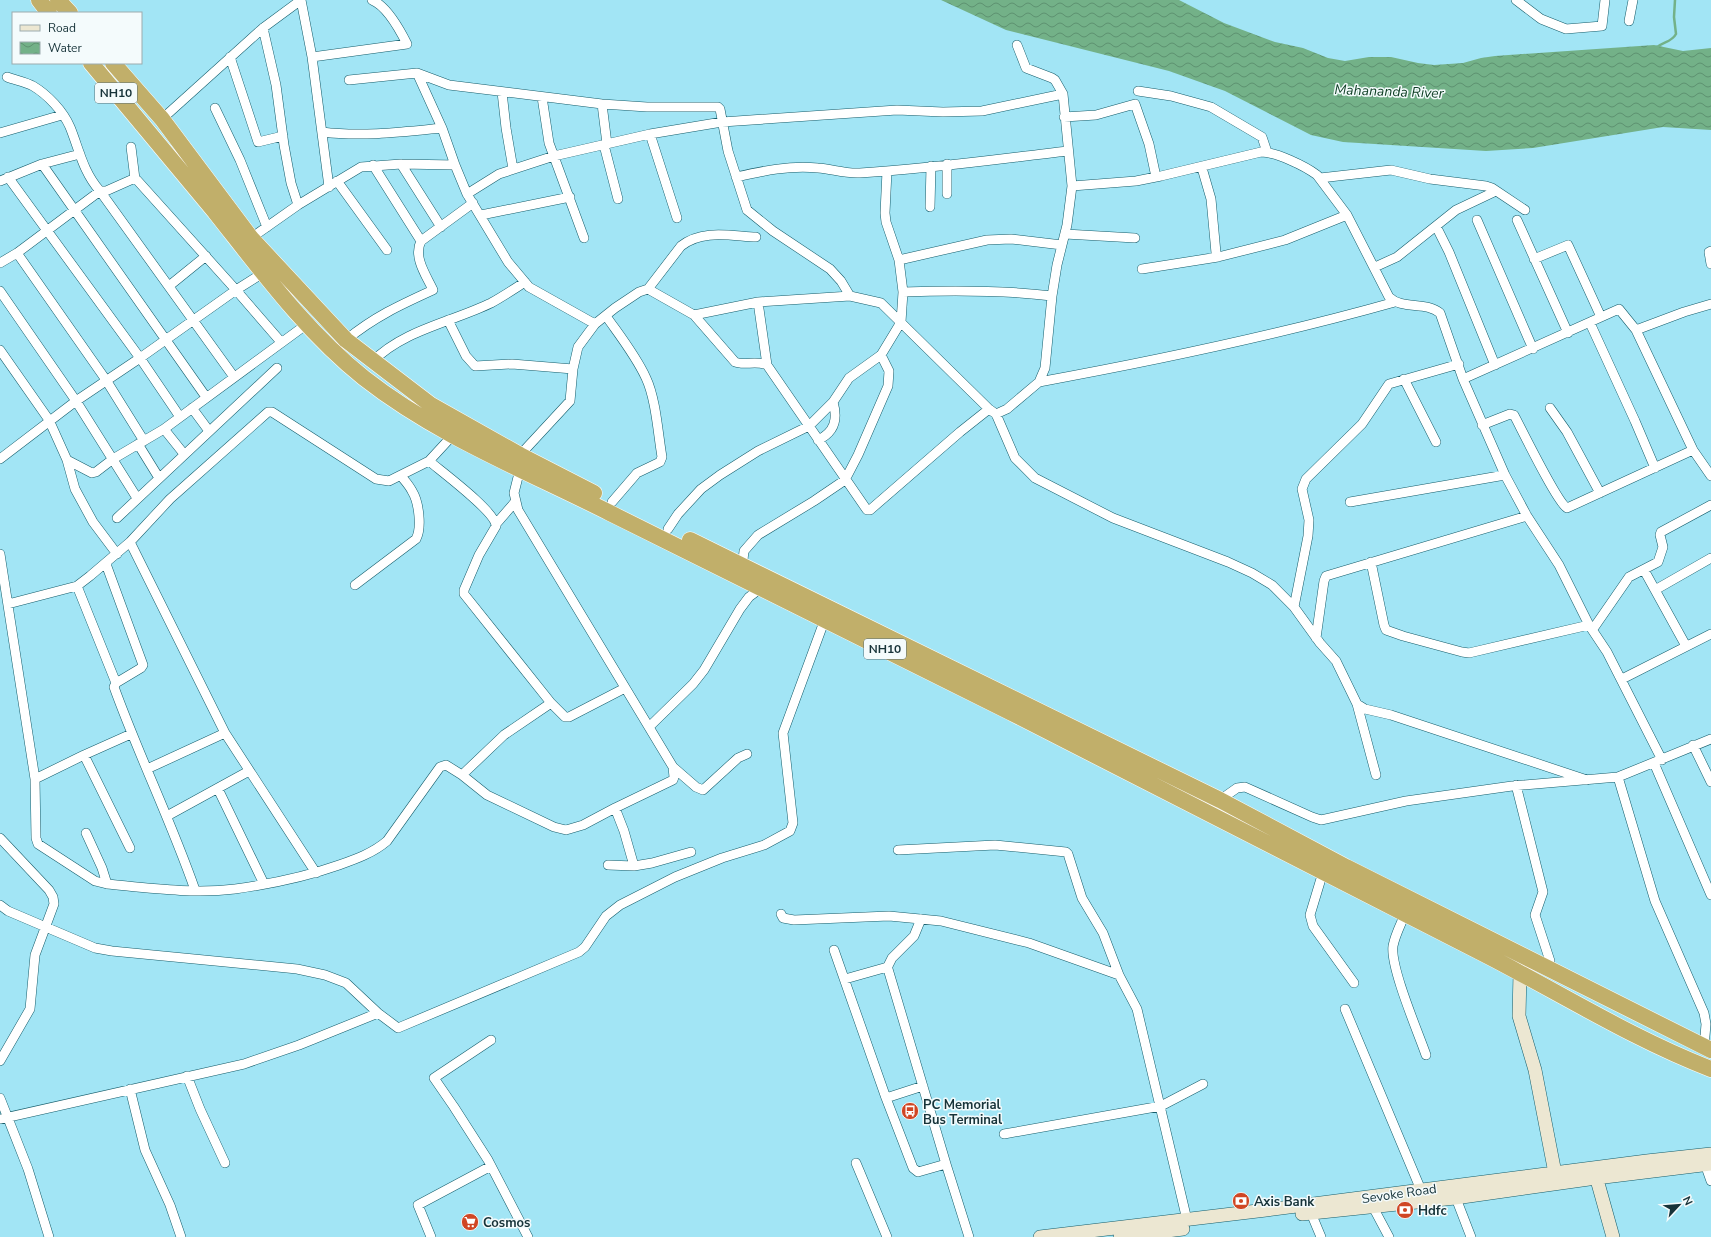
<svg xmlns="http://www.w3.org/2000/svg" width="1711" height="1237" font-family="'Nunito Sans',sans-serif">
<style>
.water{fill:url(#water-waves)}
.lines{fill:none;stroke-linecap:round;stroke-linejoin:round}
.stream{stroke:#73b188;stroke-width:2.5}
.street-casing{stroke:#155d6b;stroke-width:10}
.secondary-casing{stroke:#155d6b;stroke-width:14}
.highway-casing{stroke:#fff;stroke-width:17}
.street{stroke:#fff;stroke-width:9}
.secondary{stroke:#ece7d2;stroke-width:13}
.highway{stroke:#c1af6a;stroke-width:16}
.labels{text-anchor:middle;stroke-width:3;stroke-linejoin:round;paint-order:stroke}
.shield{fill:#f4fbfc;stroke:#596f74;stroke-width:1}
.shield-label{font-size:12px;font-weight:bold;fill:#173339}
.poi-label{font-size:13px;font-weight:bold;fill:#173339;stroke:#f4fbfc;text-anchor:start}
.street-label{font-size:13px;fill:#173339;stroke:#f4fbfc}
.water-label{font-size:14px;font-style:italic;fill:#0d3e23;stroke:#f4fbfc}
</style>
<defs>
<pattern id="water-waves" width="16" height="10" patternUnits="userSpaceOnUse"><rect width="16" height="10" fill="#73b188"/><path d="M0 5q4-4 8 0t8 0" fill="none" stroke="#5d9170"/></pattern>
</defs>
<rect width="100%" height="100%" fill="#a2e5f5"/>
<path class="water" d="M941,0H1179L1224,23L1275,42L1303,48L1328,58L1345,61L1369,57H1391L1418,63L1434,65L1463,63L1481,58L1495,56L1654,45L1683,51L1711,48V130L1663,127L1533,148L1486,151L1343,142L1311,135L1225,91L1169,71L1006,30Z"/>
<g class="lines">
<path class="stream" d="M1656,48C1663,41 1671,43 1676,34L1674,17L1675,0"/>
<defs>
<path id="street" d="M301,0L312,57L329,187
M1516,0L1541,19L1566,29L1602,26L1605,0
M1629,21L1633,0
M263,28L276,85L284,145L291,183L298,205
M230,57L258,142L283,136
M312,57L407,44C400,30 387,6 372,0
M417,73L442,128L455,165L467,194L508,262L529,287L595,324
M7,77C15,80 26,82 33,86C48,95 63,111 70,127C79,149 83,172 100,191H106L133,179L137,180L236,290L281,342
M349,80L417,73L449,85L602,104L647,107H718L720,109L728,151L747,210L773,231L830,269L841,281L850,296
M1138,91L1171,96L1211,107L1262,137L1267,152
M502,92L506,128L513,169
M542,97L549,143L584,238
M602,104L607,144
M215,108L240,160L267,227
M1064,117L1096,115L1135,104L1149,144L1156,177
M162,119L263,28L301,0
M322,132C362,137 402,132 442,128
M0,133L62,115
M650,134L677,218
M604,145L618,199
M131,147L135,179
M42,164L206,397
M401,164L441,227
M373,165L421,241
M1202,168L1211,199L1216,253L1218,257L1285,240L1347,215
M8,177L140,358L180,417
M736,177C763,171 790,165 818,168C832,169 845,174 860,173C929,169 999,159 1068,151
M1320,178L1391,170L1430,179L1486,186L1492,188L1525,210
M0,181L42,164L80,154
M337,181L387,250
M1072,186L1136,181L1161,176L1261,152C1276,152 1305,166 1317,175L1347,215L1389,297C1402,310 1426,301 1440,313L1463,379L1505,475L1527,516L1559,565L1589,625L1607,652L1662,760
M467,194L499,174L554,156L650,134L722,122L897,110L943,112L982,111L1063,94
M947,194V164
M930,207L931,166
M481,215L570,197
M1477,220L1533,349
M1517,220L1568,333
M1436,226L1449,252L1495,365
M1065,234L1135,238
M251,238L298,205L361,167L401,164L455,165
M1711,251L1709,252L1711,264
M17,253L106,380L144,441
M1534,259L1568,245L1601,317
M899,260L987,240L1011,239L1062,245
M0,263L17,253L100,191L234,377
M1375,267L1397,257L1456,210L1496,191
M1142,269L1218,257
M169,286L206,256
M648,289L681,246C702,229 731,236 756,237
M0,291L76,401L137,498
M903,292C953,290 1002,290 1052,296
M758,302L767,365
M694,315L735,362C744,366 756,360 767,365L867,510H870L960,432L989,409
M606,316C620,336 636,356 646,378C656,399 658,434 662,457L660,462L637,473L612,502
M448,320L466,356L475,366L512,364L573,369
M1590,323L1635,421L1655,468
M1636,330L1684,312L1711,304
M346,340C374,317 400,305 433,290C426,275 413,257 421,241L473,203
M0,350L49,420L67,460L75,489L93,522L117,554
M372,362C403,330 452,322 491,303C502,297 514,289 525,282
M1404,379L1436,442
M1463,379L1619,309L1636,330L1693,450L1711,476
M1039,382C1159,360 1278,335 1395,302
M192,408L209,431
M1550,408L1567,432L1600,493
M996,414L1015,458L1035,478L1113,518L1228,562L1252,573L1272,585L1294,607L1320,643L1336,661L1357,704L1365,709L1391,715L1587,780
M1482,425L1510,414L1514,415C1522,430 1557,502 1567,508L1693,450
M164,429L184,454
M818,440C835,432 838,419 833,402
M138,444L159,478
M520,455L570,401L573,369L578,347L595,324L615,308L639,292L648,289L694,315L758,302L850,296L881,303L989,409L996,414L1007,409L1039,382L1045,368L1052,296L1057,265L1067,225L1072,186L1063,94L1055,80L1052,78L1026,68L1017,45
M0,459L76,401L140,358L236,290L263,273
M67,460L92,473L96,472L113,459L164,429L307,324
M429,461C442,472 496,512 496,526L479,555L464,590V594L551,703L565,717H569L625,688
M1350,502L1505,475
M117,518L277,368
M496,524L515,502
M668,529L678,514L701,489L720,475L758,451L809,426L833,402L849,378L881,355L901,322L903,292L899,260L886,222L885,213L887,171
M130,542L225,733L316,873
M0,554L35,779L36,838L38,844L95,881L107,884C149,888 193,894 235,889C271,884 305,877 339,865C356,859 373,853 387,841L440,767L446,765L462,775L487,795L554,827L566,830L583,825L615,808L673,780L674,777L673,767L518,510L514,493L520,469
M1371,562L1384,625L1386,630L1403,636L1462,652L1469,653L1589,625
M106,564L143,665L141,668L116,683L114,687C139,756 171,821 195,890
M742,569L744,551L758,535L814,501L845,480L858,455L888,386L889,371L881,355
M1644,570L1686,646
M355,585L416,539C422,528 419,502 412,491C409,485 405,481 401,476
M77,586L116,683
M1655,590L1711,558
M8,604L77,586L90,576L130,542L170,499L268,412H272L376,479L389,481L429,461L453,435
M1294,607L1308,536L1309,520L1302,489L1306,479L1362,424L1389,384L1459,364
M1593,629L1629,577L1658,562L1663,547L1660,535L1661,532L1711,505
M1316,638L1324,581L1326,576L1527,516
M1622,679L1711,634
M1357,704L1376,775
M649,727L693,684L704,670L740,609L749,597L761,588
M1693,745L1711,782
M84,755L130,848
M1654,763L1711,895
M673,767L696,787L703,790L738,758L747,754
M147,769L225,733
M462,775L504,735L551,703
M1618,777L1655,901L1704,1013L1706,1024L1704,1048
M35,779L84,755L131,734
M1516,785L1543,892L1535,915L1550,961L1548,969
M218,789L264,884
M1220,800L1237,788L1245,787L1312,817L1321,820L1330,818L1406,801L1512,786L1618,777L1711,739
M167,816L249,771
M86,833L102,868L107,884
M0,838L49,890L53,897L54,904L35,955L30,1009L0,1061
M898,850L995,845L1066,852L1068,854L1082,898L1103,933L1119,975L1137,1009L1187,1220
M608,865L634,866L624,831L615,808
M634,866L652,863L691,852
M1323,872L1310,915L1313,926L1354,983
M0,905L8,911L95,948L112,951L297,969L325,975L346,983L378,1013L398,1028L579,952L585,947L606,916L620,905L675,877L722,858L764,845L790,831L793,823L783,733L825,619
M781,914L783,918L794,920L889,916L941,921L1029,943L1119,975
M1405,914C1401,924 1395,935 1393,946C1390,967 1418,1032 1426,1055
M834,950L886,1098L913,1168L918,1172L946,1164L969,1237
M887,968L892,958L914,936L921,919
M845,979L884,968L888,969L946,1164
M1345,1009L1421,1190
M491,1040L434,1078L454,1107L488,1160L528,1237
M187,1076L200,1109L225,1163
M130,1089L145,1150L170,1205L181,1237
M0,1098L28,1169L49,1237
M886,1098L923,1086
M0,1119L244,1064L299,1045L378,1013
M1004,1134L1161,1106L1203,1084
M856,1163L887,1237
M1705,1164L1711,1181
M1454,1193L1471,1237
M1373,1207L1389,1237
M1311,1213L1321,1237
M431,1237L418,1205L491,1166"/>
<path id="secondary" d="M1520,973L1519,1016L1535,1070L1555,1173
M1594,1169L1613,1237
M1302,1214L1455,1198L1596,1178L1711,1164
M1040,1237L1266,1210L1647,1161L1711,1154
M1120,1237L1183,1229"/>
<path id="highway" d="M39,0L49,13
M58,0L70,13
M91,63C132,113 174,162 215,212C261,270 306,332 364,378C438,436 527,471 610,513C744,579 877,646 1010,712C1169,792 1327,874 1486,955C1560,993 1633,1039 1711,1069
M113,63L162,119L251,238L346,340L431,405L520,455L594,493
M690,540L1220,800L1346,867L1711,1050"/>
</defs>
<use href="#street" class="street-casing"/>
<use href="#secondary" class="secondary-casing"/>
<use href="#highway" class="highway-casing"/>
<use href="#street" class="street"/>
<use href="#secondary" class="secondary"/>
<use href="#highway" class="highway"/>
</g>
<defs>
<symbol id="bus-disc" viewBox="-11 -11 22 22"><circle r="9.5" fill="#d04624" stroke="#f4fbfc"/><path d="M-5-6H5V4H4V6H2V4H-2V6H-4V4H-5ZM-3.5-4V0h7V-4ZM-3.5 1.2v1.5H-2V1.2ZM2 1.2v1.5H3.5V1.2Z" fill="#fff"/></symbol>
<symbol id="bank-disc" viewBox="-11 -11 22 22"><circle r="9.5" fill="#d04624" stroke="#f4fbfc"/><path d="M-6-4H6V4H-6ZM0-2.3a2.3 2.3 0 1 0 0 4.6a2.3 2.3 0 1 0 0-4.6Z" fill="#fff"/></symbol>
<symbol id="supermarket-disc" viewBox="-11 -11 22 22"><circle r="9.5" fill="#d04624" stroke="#f4fbfc"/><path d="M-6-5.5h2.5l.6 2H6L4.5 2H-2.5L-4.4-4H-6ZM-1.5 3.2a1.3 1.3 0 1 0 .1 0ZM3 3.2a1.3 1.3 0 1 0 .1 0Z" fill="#fff"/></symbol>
</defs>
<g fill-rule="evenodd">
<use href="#bus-disc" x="900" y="1101" width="20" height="20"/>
<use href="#bank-disc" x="1231" y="1191" width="20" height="20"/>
<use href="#bank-disc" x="1395" y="1200" width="20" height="20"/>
<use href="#supermarket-disc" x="460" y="1212" width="20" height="20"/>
</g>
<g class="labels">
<g class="shield">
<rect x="95" y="83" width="42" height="20" rx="3"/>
<rect x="864" y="639" width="42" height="20" rx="3"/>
</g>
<g class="shield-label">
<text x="116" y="97">NH10</text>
<text x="885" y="653">NH10</text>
</g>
<g class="poi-label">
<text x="923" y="1109">PC Memorial<tspan x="923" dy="15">Bus Terminal</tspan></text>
<text x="1254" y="1206">Axis Bank</text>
<text x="1418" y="1215">Hdfc</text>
<text x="483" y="1227">Cosmos</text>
</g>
<g class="street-label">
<text transform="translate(1399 1193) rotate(-8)" y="5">Sevoke Road</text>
</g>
<g class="water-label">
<text transform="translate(1389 91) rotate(2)" y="5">Mahananda River</text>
</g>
</g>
<rect x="12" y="12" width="130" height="52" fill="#f4fbfc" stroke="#9cabae"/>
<rect x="20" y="25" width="20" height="6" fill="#ece7d2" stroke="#9cabae"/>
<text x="48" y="32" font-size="12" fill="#173339">Road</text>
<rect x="20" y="42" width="20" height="12" fill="url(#water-waves)" stroke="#9cabae"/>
<text x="48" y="52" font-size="12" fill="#173339">Water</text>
<g transform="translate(1679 1205) rotate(64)" stroke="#f4fbfc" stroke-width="3" paint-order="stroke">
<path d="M0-3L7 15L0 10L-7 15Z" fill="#173339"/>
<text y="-6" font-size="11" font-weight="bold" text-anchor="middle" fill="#173339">N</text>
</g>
</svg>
